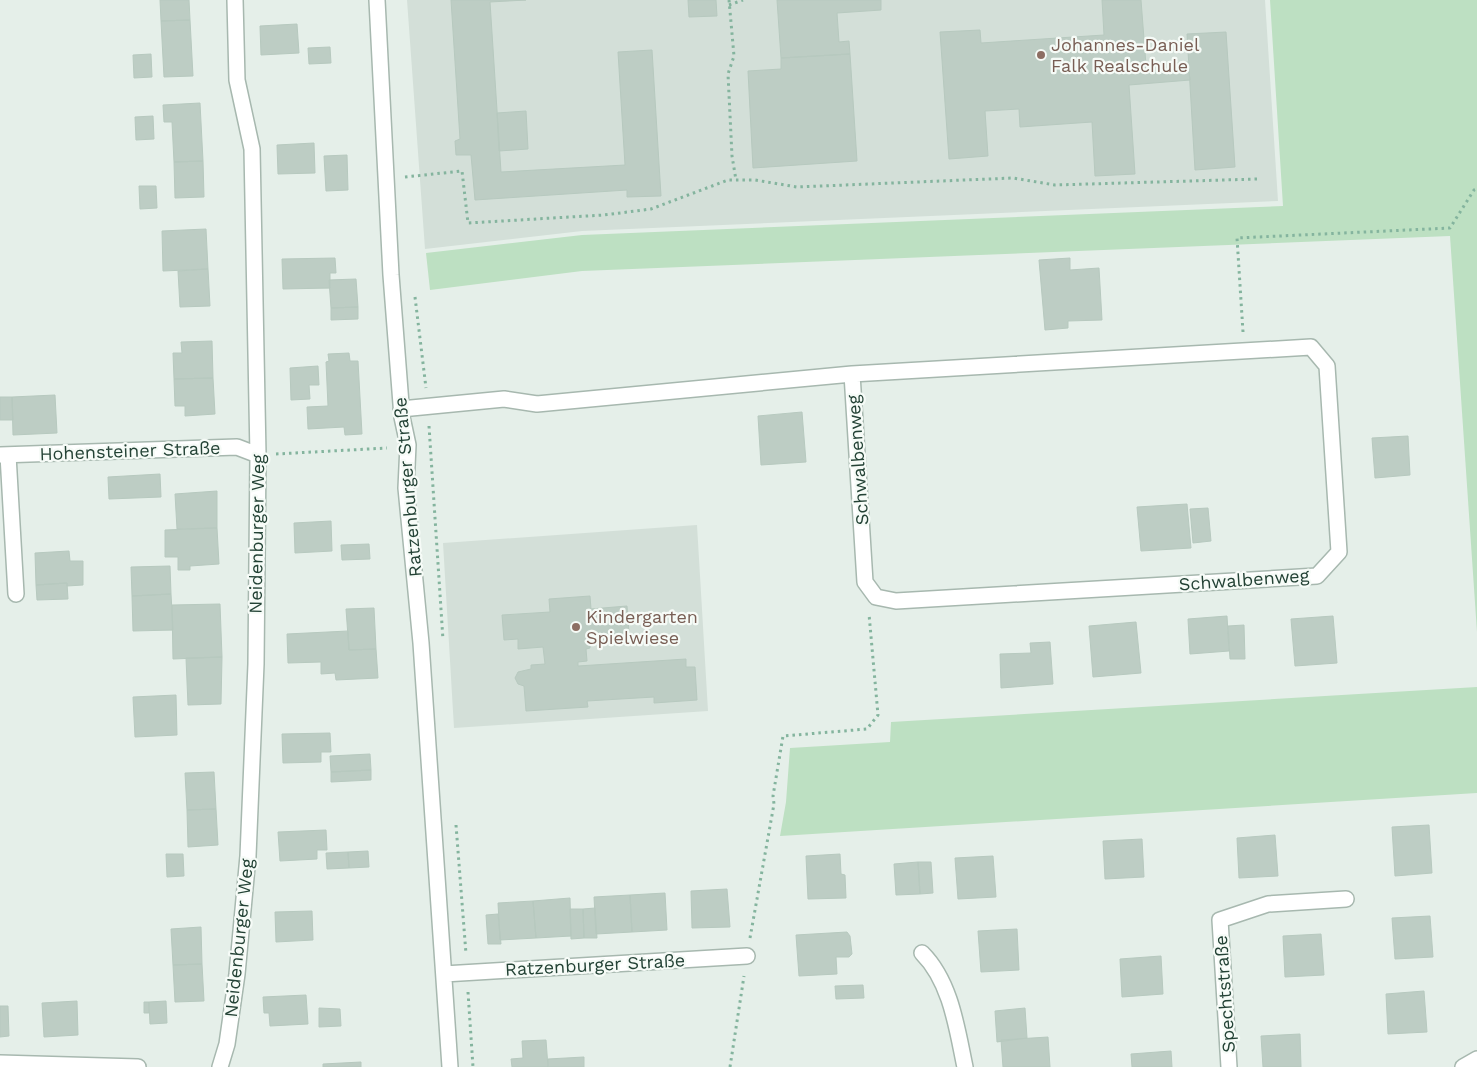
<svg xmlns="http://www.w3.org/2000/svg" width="1477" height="1067" font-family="'Work Sans',sans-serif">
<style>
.built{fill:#d3dfd8}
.green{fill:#bde0c2}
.building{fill:#bdcdc4;stroke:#b7c9bf}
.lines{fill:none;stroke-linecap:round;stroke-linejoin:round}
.minor-casing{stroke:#a7b8af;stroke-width:18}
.path{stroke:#84b49e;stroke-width:3;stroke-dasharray:2.5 4;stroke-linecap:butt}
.minor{stroke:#fff;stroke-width:15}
.education-dot{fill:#8d6e63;stroke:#f6fbf7;stroke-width:2}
.labels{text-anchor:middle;stroke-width:4.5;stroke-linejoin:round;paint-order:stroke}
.education-label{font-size:18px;fill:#785e54;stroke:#f6fbf7;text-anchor:start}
.street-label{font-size:18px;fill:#234235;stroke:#f6fbf7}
</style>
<rect width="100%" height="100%" fill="#e5efe9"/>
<path class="built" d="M407,0H1265L1278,201L582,231L425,249Z
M697,525L708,711L454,728L443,543Z"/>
<path class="green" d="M1270,0H1477V632L1450,236L582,271L430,290L426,253L582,235L1283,206Z
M1477,687V793L780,836L786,802L790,748L890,742L891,722Z"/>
<path class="building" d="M160,0H189L190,20L161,21Z
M451,0H526L490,2L501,172L625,165L618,52L652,50L661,196L627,197V190L475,200L471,155H456L455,141L460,139Z
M688,0H716L717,16L689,17Z
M777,0H881V10L837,13L839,42L849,41L850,54L781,58Z
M1102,0H1141L1146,65L1188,62L1190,80L1129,85L1135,174L1095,176L1092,122L1020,127L1019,109L985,111L988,156L949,159L940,32L980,30L981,43L1104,35Z
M190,20L193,76L164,77L161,21Z
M297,24L299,53L261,55L260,26Z
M1226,32L1235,167L1195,170L1187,34Z
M330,47L331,63L309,64L308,48Z
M151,54L152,77L134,78L133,55Z
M850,54L857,161L753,168L748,71L781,69V58Z
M200,103L203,161L174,162L172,122H164L163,105Z
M526,111L528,149L499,151L497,113Z
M153,116L154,139L136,140L135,117Z
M314,143L315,173L278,174L277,145Z
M347,155L348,190L326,191L324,156Z
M203,161L204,197L175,198L174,162Z
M139,186H156L157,208L140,209Z
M206,229L208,269L163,271L162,231Z
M335,258L336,273H330V288L283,289L282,259Z
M1070,258V270L1099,268L1102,320L1068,321V328L1045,330L1039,260Z
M208,269L210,306L180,307L178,271Z
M356,279L358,307L331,308L329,280Z
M358,307V319L331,320V308Z
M212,341L213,378L174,379L173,353H182L181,342Z
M349,353L350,361H358L362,434L345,435L344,427L308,429L307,407L328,406L326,362L329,361L328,354Z
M318,366L319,385H309L310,399L291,400L290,368Z
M213,378L215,414L185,416V406H175L174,379Z
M55,395L57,433L13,435L12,397Z
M0,397H12L13,420H0Z
M802,412L806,462L761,465L758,416Z
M1408,436L1410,475L1375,478L1372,438Z
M160,474L161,497L109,499L108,477Z
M217,491V528L177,529L175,494Z
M1187,504L1191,548L1141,551L1137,507Z
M1208,508L1211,541L1193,543L1190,509Z
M331,521L332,551L295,553L294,523Z
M217,528L219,564L190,566V570H178V557H165V530Z
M369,544L370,559L342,560L341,545Z
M69,551L70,561H83V585L67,586V583L36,585L35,553Z
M170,566L171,594L132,596L131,567Z
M67,583L68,599L37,600L36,585Z
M171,594L173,630L133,631L132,596Z
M590,596L591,609L627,606L629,633H617L618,642L590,644V648L586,649L587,661L578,662V666L686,659V667H695L697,700L654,703V697L587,701L588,707L526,711L524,686L518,684L515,678L518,672L531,669V665L545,664L543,647L518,649V639L504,640L502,615L550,612L549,599Z
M220,604L222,657L173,659L172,605Z
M374,608L376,649L349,650L346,609Z
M1227,616L1229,651L1190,654L1188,619Z
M1333,616L1337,663L1295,666L1291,619Z
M1136,622L1141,673L1093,677L1089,626Z
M1244,625L1245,659H1230L1228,626Z
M348,631L349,650L376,649L378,678L336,680L335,673L321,674V662L288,663L287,634Z
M1050,642L1053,684L1001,688L1000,654L1031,653L1030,643Z
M222,657L221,704L188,705L186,658Z
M176,695L177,735L135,737L133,697Z
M330,733L331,752H321V762L283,763L282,734Z
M370,754L371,770L331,772L330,756Z
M371,770V780L331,782V772Z
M214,772L216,809L187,810L185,773Z
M216,809L218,845L188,847L187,810Z
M1429,825L1432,873L1395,876L1392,827Z
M326,830L327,850H317V859L280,861L278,832Z
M1275,835L1278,876L1239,878L1237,838Z
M1142,839L1144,877L1105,879L1103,841Z
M368,851L369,867L349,868L348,852Z
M348,852L349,868L327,869L326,853Z
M166,854H183L184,876L167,877Z
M840,854L841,874L845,875L846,898L808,899L806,856Z
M993,856L996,897L958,899L955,858Z
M918,862L920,894L896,895L894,864Z
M918,862H931L933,893L920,894Z
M727,889L730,927L692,928L691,891Z
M665,893L667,930L632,932L630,895Z
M630,895L632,932L596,934L594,897Z
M570,898L571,936L536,938L533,901Z
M533,901L536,938L500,940L498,903Z
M595,908L597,938H584L583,909Z
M570,909H583L584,938L571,939Z
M312,911L313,940L276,942L275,912Z
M498,914L501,944H488L486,915Z
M1430,916L1433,957L1395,959L1392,918Z
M201,927L202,964L173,965L171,929Z
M1017,929L1019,970L981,972L978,931Z
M847,932L850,936L852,954L849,957H836L837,974L799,976L796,935Z
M1321,934L1324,975L1285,977L1283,936Z
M1161,956L1163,994L1122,997L1120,959Z
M202,964L204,1001L175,1002L173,965Z
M863,985L864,998L836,999L835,986Z
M1424,991L1427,1032L1388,1034L1386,994Z
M306,995L308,1024L270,1026L269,1013H264L263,997Z
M77,1001L78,1035L44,1037L42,1003Z
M166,1001L167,1023L150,1024L149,1002Z
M144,1002H149V1013H144Z
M0,1006H8L9,1036L0,1037Z
M319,1008L340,1009L341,1026L319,1027Z
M1025,1008L1027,1038L997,1042L995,1011Z
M1300,1034L1301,1067H1263L1261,1036Z
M1048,1037L1050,1067H1003L1001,1040Z
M546,1040L548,1067H512L511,1059L523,1058L522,1041Z
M1171,1051L1172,1067H1132L1131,1054Z
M584,1057V1067H548V1059Z
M361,1062V1067H323V1064Z"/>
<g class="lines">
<defs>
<path id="minor" d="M377,0L391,275L402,417L408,445L406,488L421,643L450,1067
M401,409L504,399L537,404L852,374L1311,347L1327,366L1339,552L1317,576L896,601L876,597L865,582L852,374
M0,455L237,447L258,455
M8,455L16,594
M922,953C951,982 957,1029 965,1067
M444,974L747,956
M0,1063L138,1067
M220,1067L227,1044L237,974L248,856L256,664L258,455L252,149L237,80L235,0
M1229,1067L1220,920L1268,904L1346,899
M1463,1067L1477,1059"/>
</defs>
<use href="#minor" class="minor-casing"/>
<path class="path" d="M729,0L734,56L728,74L732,156L736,180
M729,5L743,0
M405,177L462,171L468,223L604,215L651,209L728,180H755L797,187L1013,178L1055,185L1258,179
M415,297L426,388
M1243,332L1237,238L1450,228L1474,190L1477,189
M429,426L443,640
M276,454L387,448
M456,825L466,954
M750,938L774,804L773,796L783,736L867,729L878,715L869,614
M468,992L473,1067
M730,1067L744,976"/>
<use href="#minor" class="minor"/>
</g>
<g class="education-dot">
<circle cx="1041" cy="55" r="5"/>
<circle cx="576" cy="627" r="5"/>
</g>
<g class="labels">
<g class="education-label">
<text x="1051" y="51">Johannes-Daniel<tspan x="1051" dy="21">Falk Realschule</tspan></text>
<text x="586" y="623">Kindergarten<tspan x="586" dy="21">Spielwiese</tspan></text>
</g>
<g class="street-label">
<text transform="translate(130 451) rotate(-2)" y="6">Hohensteiner Straße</text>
<text transform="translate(858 460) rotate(-94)" y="6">Schwalbenweg</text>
<text transform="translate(408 487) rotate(-95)" y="6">Ratzenburger Straße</text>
<text transform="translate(257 534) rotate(-89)" y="6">Neidenburger Weg</text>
<text transform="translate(1244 580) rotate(-4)" y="6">Schwalbenweg</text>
<text transform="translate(239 938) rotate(-84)" y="6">Neidenburger Weg</text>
<text transform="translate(595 965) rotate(-3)" y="6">Ratzenburger Straße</text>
<text transform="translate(1225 994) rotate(-94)" y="6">Spechtstraße</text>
</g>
</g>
</svg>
